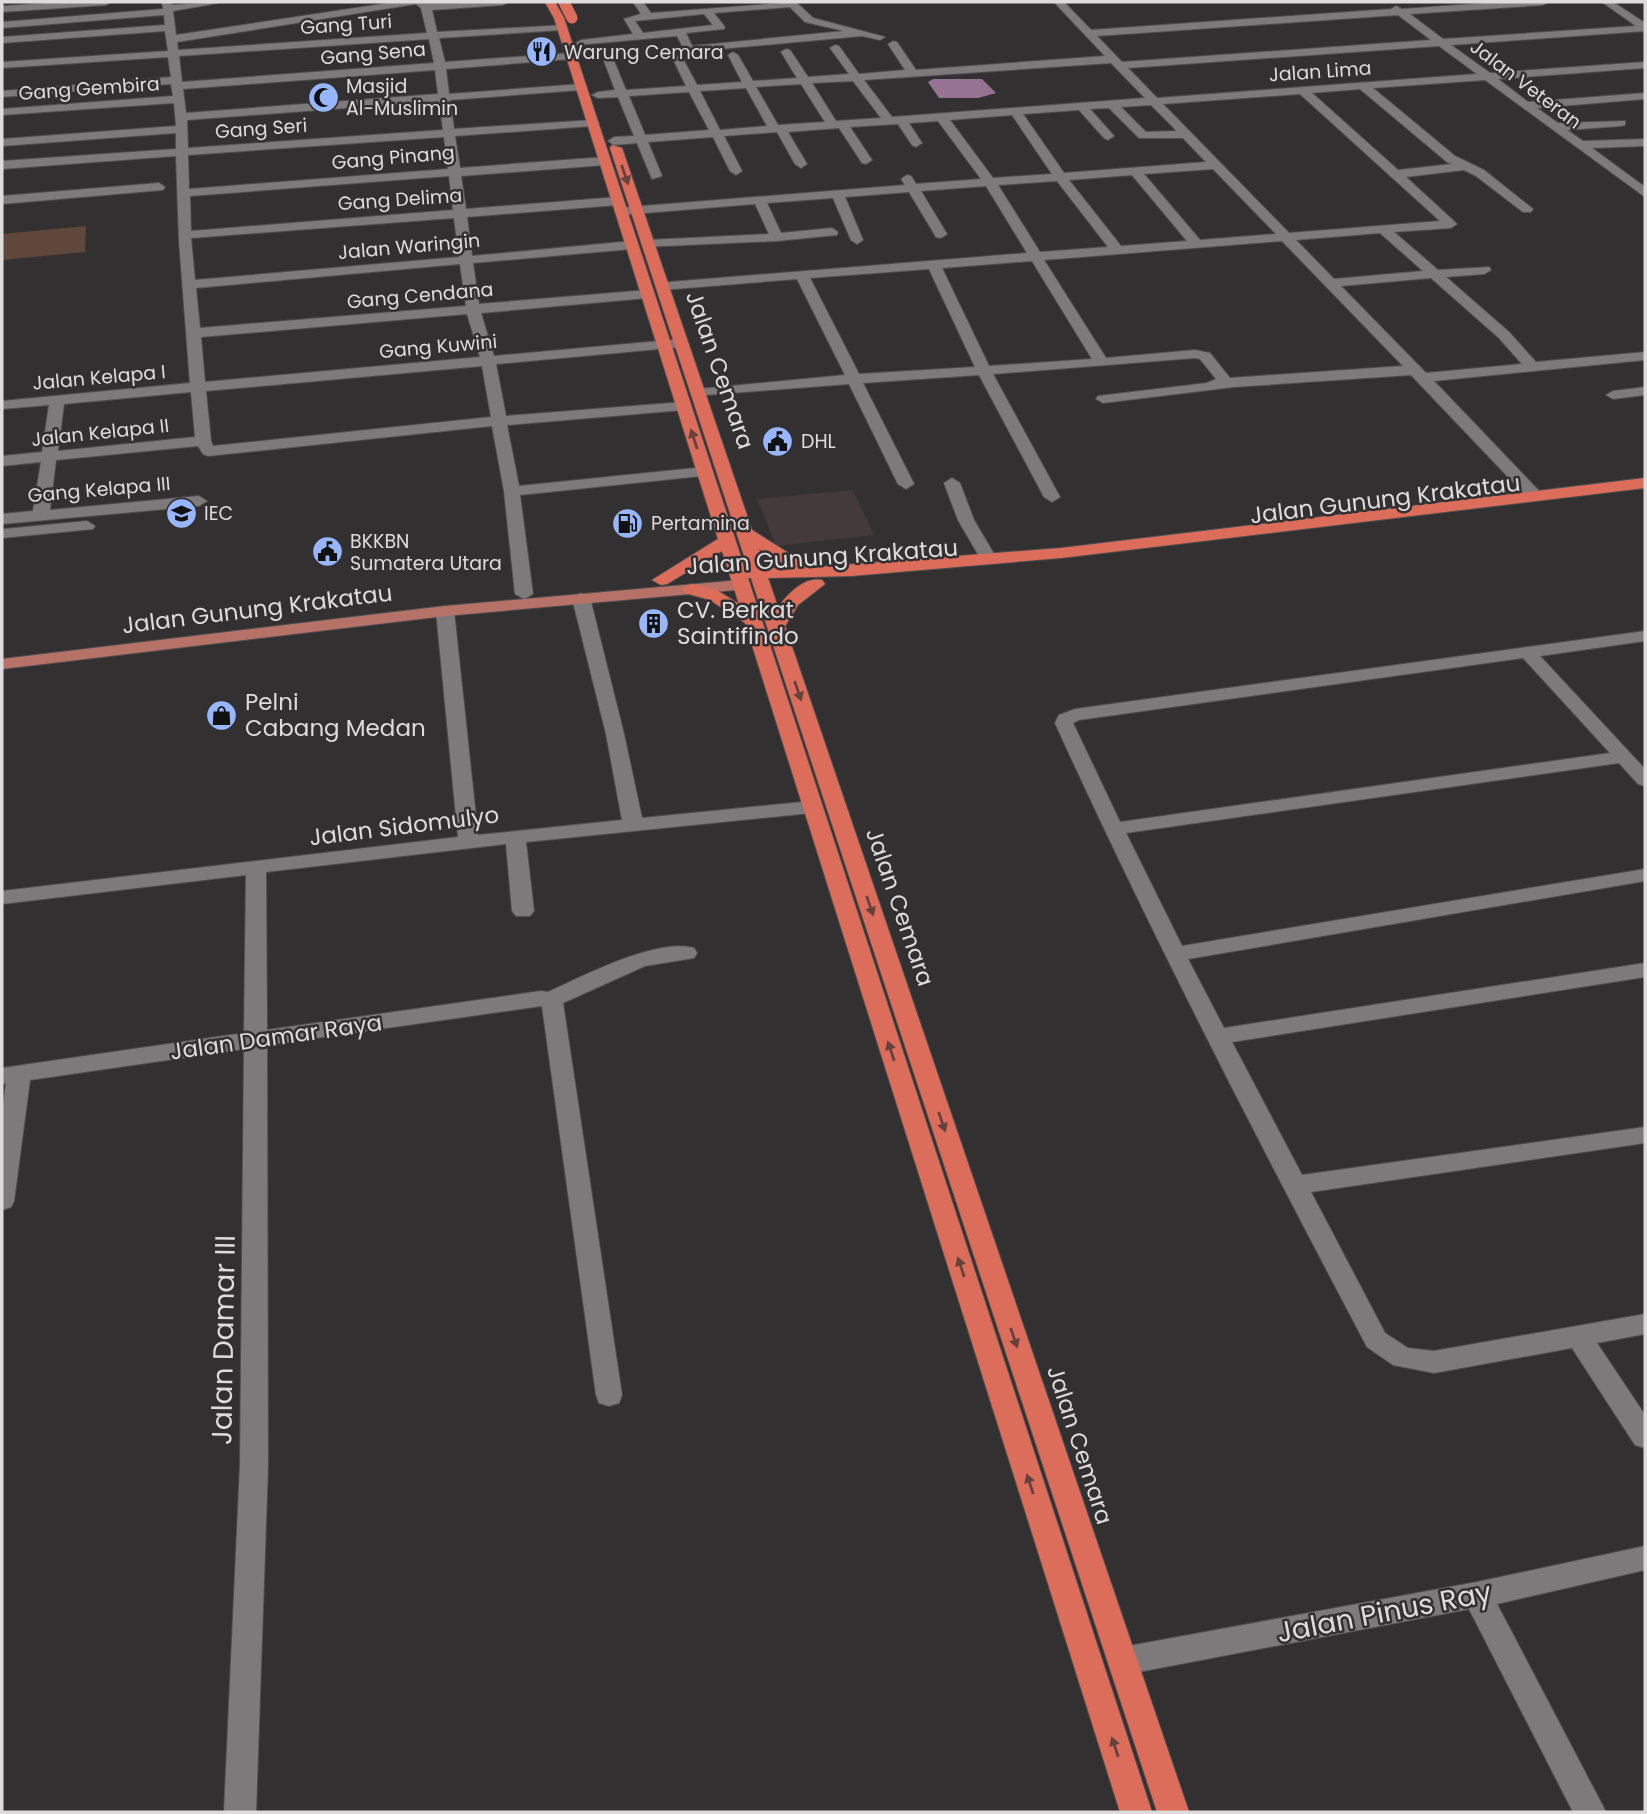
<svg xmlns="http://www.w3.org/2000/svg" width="1647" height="1814" font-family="Poppins,sans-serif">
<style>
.built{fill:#433a3b}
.green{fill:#5f483b}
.water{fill:#967393}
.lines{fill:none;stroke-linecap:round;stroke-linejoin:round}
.minor-casing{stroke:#514f4f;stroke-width:2}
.major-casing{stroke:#514f4f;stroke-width:2}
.highway-casing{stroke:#514f4f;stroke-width:2}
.minor{fill:#7e7a7b;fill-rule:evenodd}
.major{fill:#b77268;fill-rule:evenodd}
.highway{fill:#dd6d5b;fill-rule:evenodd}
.highway-bridge-casing{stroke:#514f4f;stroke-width:12;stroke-linecap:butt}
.highway-bridge{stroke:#dd6d5b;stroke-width:11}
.oneway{fill:#66423e}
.labels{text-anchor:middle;stroke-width:5;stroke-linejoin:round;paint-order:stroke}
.far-street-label{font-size:19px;fill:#dddbdb;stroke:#333031}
.far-poi-label{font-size:19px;fill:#dddbdb;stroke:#333031;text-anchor:start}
.street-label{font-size:23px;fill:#dddbdb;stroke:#333031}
.poi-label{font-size:23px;fill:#dddbdb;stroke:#333031;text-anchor:start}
.near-street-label{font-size:28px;fill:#dddbdb;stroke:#333031}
</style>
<rect width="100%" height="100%" fill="#333031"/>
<path class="built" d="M853,490L874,535L776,546L757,499Z"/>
<path class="green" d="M86,226L85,252L2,260V234Z"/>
<path class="water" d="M933,79H982L996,93L978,98H939L928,82Z"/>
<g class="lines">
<defs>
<path id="minor" d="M65,2H111L106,5L2,12V6Z
M162,2H172V5L224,2L173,11L176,35L395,2H508L503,5L432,10L437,32L566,25L567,27L562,30L439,38L445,62L571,53L576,56L571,59L446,69L449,94L581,84L587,87L581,90L450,100L454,129L593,120L599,123L593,126L455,136L460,168L605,157L611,161L605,165L461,176L466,209L618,197L624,201L618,205L467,217L472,256L632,241L638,245L632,249L473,263L479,304L648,290L655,294L648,298L481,313L494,356L681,339L688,343L681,347L496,364L506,416L684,402L691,406L684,410L507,425L519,486L705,467L713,472L711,475L520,495L533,594L524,599L515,594L504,491L492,426L208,456L203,454L198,446L56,460L50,510L199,496L207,501L199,506L2,524V514L33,511L41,462L2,466V456L42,452L49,405L2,409V401L190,383L179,241L176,156L2,169V161L176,149V133L2,146V139L176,126L174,103L2,115V109L173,96L171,84L2,97V91L171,77L168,57L2,68V62L168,51L165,31L2,43V37L165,25L164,15L2,28V22L163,9ZM416,4L421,8L427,33L178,50L177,42ZM429,39L434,63L182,82L179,56ZM435,70L438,94L186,113L183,89ZM439,101L443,130L188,148L187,120ZM444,137L448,169L189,189L188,155ZM449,176L453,210L191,231L190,196ZM454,218L459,257L195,280L191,238ZM460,264L466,306L200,328L196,288ZM467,314L480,357L205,382L201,337ZM482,366L491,417L213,446L211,441L206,391ZM191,392L195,437L58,451L64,404Z
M633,2H643L651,13L796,2L813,18L885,37L880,40L862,36L689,52L685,51L677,36L577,45L576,43L581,40L633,34L624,19L641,14ZM790,7L805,22L844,31L692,46L686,33L724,29L725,27L714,13ZM704,14L713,25L643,33L635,21Z
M1054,2H1064L1091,30L1391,9L1396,6L1402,9L1502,2H1548L1543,5L1410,14L1443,39L1636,26L1602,2H1613L1645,23V31L1451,45L1490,73L1645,62V68L1498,79L1528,102L1645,93V99L1537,108L1558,123L1625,121V125L1621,126L1567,130L1583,141L1645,139V146L1592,148L1645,187V197L1485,80L1373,88L1455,156L1484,170L1533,209L1531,212H1523L1476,176L1464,170L1406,177L1457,224L1451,228L1394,232L1438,270L1489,267L1491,270L1484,274L1446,277L1509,332L1536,362L1645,352V360L1434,381L1542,494L1544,497L1542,500H1530L1411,375L1234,387L1103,403L1096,399L1098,396L1207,383L1216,379L1200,359L1195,358L993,374L1060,497L1052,502L1044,497L979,375L863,383L914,484L906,489L898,484L849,384L693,396L691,393L693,390L698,389L845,375L797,279L662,290L657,289V283L1027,253L986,186L921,191L947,234L941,238L936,237L909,192L845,197L863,240L857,244L851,240L833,198L767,203L781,233L832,228L838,232L837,235L777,241L643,247V241L648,240L769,234L755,204L621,215L617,214V208L905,185L901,179L907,175L911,176L916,184L981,179L938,121L909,123L922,143L916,147L912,145L898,124L850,127L872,160L866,164L862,163L839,128L788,132L807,164L801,168L795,164L777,132L724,136L742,171L736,175L730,171L713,137L648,142L662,176L652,179L637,143L614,145L608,141L614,137L634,136L618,97L598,98L592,95L598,92L615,90L604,61L605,59L614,61L626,90L686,86L673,59L678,56L683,59L697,85L742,82L728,55L733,52L738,55L753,81L797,78L781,52L786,49L790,50L808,77L849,74L830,48L835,45L839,46L859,74L905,70L888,44L893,41L897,42L916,70L1105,56ZM1398,15L1431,40L1122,62L1097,36ZM1439,46L1477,74L1157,98L1128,68ZM1111,63L1145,98L892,117L864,80ZM853,81L881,118L836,121L812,83ZM801,84L825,122L778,125L756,87ZM746,88L767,126L720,130L700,91ZM1360,89L1447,162L1452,164L1398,170L1312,93ZM689,92L709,130L645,135L629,96ZM1300,94L1440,221L1289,233L1163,104ZM1151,105L1174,128L1176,131L1146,132L1121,107ZM1109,108L1139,138H1183L1206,162L1064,173L1023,114L1079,110L1104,138L1108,140L1114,136L1090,109ZM1012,115L1052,174L993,178L950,120ZM1213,169L1276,234L1200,240L1144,174ZM1132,175L1187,241L1121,246L1069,180ZM1057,181L1108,247L1040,252L998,185ZM1380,233L1423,271L1334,279L1296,240ZM1282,241L1403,366L1230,378L1210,353L1195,350L1106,358L1044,260ZM1032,261L1092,359L989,366L942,268ZM929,269L975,367L859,374L810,278ZM1431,278L1499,338L1522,364L1426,373L1341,286Z
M159,183L165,187L163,190L2,204V196Z
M1645,387V395L1613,399L1606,395L1613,391Z
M952,478L960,483L974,520L997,559L995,563H983L958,520L944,483Z
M87,521L95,526L93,529L2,538L4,529Z
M581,593L590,598L624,734L642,818L812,801L819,803L822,807L819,811L812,813L526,842L534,911L530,916H516L512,911L506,844L266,872L267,1030L541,991L548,992C584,976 655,938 694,948L697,953L694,958L645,966L563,1003L622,1395L619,1403L609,1406L599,1403L596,1395L542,1006L267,1045L268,1465L256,1812H224L240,1465L244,1049L30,1080L14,1201L11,1207L2,1210V1114L6,1083L2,1084V1068L244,1033L246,875L2,904V891L458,837L436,611L445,606L454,611L478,835L622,820L606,734L572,598Z
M1645,631V641L1540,656L1645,769V786L1638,784L1619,763L1126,833L1182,946L1645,869V881L1188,959L1224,1028L1645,963V977L1232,1042L1302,1175L1645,1127V1143L1311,1192L1385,1333L1408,1348L1434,1351L1645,1314V1334L1597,1343L1645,1415V1448L1635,1445L1572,1348L1434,1373L1393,1365L1367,1347C1258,1140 1151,934 1055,723L1059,715L1075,709ZM1523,658L1610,753L1120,822L1073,723L1079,720Z
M1645,1546V1570L1497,1604L1606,1812H1573L1469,1609L1123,1675L1112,1671L1108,1661L1112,1651L1123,1647L1477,1582Z"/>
<path id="major" d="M741,580L747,581L750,585L747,589L445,616L2,669V659L445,606Z"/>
<path id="highway" d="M545,2H555L564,18L745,569L748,568L610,148L612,145L622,148L752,530L790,554L816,567L1061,548L1645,478V488L1061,558L851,576L768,578L778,607C788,594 804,576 822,580L825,584L798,605L785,626L1189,1812H1157L751,578H748L1152,1812H1120L745,623L710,600L685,593L682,589L691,584L715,589L739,604L722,551L667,584L661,585L652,580L718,539L554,18ZM759,549L790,567L765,568Z"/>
</defs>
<use href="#minor" class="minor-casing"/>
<use href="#major" class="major-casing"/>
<use href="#highway" class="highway-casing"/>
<use href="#minor" class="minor"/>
<use href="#major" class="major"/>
<use href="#highway" class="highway"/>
<defs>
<path id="highway-bridge" d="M564,2L572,18"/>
</defs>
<use href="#highway-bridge" class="highway-bridge-casing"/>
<use href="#highway-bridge" class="highway-bridge"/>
</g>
<defs><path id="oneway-solid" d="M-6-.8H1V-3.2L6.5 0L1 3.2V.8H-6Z" transform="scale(1.75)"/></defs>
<g class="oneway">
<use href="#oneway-solid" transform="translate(625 175) rotate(71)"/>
<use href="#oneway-solid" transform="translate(694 439) rotate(-108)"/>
<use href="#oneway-solid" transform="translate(798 691) rotate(71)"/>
<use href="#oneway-solid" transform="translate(870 906) rotate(71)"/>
<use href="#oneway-solid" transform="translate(891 1051) rotate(-108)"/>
<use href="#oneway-solid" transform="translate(942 1122) rotate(71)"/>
<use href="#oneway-solid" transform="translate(961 1267) rotate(-108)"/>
<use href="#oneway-solid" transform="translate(1014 1338) rotate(71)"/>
<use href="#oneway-solid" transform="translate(1030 1484) rotate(-108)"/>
<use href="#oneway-solid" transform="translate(1115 1747) rotate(-108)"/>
</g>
<defs>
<symbol id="restaurant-disc" viewBox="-11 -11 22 22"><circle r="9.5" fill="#98b6fd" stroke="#333031"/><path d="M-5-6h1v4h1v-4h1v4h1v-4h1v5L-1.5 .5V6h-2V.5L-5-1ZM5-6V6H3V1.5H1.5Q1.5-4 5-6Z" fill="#111"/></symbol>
<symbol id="mosque-disc" viewBox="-11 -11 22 22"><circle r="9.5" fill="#98b6fd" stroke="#333031"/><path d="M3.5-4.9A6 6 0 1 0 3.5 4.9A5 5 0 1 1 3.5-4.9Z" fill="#111"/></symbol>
<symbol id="civic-disc" viewBox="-11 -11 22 22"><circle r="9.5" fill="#98b6fd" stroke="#333031"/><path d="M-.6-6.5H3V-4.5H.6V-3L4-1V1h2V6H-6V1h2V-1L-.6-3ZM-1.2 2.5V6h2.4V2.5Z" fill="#111"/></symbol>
<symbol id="school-disc" viewBox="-11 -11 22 22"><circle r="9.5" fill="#98b6fd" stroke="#333031"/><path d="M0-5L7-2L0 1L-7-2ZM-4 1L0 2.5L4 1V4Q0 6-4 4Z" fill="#111"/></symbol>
<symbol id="fuel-disc" viewBox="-11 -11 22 22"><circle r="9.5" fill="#98b6fd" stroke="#333031"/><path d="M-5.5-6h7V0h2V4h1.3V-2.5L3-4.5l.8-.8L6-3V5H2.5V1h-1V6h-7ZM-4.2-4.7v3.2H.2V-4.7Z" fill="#111"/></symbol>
<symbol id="building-disc" viewBox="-11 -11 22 22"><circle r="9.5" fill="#98b6fd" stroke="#333031"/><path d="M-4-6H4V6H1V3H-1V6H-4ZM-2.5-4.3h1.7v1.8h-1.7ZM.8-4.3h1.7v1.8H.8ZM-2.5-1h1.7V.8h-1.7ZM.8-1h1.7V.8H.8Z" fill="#111"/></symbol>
<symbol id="shop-disc" viewBox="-11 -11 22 22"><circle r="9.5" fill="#98b6fd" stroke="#333031"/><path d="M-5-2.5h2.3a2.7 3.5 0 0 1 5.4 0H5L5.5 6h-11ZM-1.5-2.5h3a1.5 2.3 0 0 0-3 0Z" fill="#111"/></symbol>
</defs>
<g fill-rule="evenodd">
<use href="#restaurant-disc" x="524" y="34" width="35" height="35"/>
<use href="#mosque-disc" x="306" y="80" width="35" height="35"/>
<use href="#civic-disc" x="760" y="424" width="35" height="35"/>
<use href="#school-disc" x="164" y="496" width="35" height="35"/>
<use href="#fuel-disc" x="610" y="506" width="35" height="35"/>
<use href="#civic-disc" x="310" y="534" width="35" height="35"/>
<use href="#building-disc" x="636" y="606" width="35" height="35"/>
<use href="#shop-disc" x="204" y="698" width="35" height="35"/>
</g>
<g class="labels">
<g class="far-street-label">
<text transform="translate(346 24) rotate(-4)" y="7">Gang Turi</text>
<text transform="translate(373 53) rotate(-5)" y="7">Gang Sena</text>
<text transform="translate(1320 71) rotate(-4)" y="7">Jalan Lima</text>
<text transform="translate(1526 84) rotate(37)" y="7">Jalan Veteran</text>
<text transform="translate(89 88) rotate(-4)" y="7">Gang Gembira</text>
<text transform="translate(261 128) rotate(-4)" y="7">Gang Seri</text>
<text transform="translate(393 157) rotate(-5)" y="7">Gang Pinang</text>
<text transform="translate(400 199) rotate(-4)" y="7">Gang Delima</text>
<text transform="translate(409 246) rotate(-5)" y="7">Jalan Waringin</text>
<text transform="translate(420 295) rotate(-5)" y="7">Gang Cendana</text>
<text transform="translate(438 346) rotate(-5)" y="7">Gang Kuwini</text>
<text transform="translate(99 377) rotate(-5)" y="7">Jalan Kelapa I</text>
<text transform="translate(100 432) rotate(-6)" y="7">Jalan Kelapa II</text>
<text transform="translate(99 489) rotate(-5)" y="7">Gang Kelapa III</text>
</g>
<g class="far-poi-label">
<text x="564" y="59">Warung Cemara</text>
<text x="346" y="93">Masjid<tspan x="346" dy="22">Al-Muslimin</tspan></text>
<text x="801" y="448">DHL</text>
<text x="204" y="520">IEC</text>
<text x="651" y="530">Pertamina</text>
<text x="350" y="548">BKKBN<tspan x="350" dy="22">Sumatera Utara</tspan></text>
</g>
<g class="street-label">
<text transform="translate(720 370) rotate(71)" y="8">Jalan Cemara</text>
<text transform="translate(1385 499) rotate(-7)" y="8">Jalan Gunung Krakatau</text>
<text transform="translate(822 557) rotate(-4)" y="8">Jalan Gunung Krakatau</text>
<text transform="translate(257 609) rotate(-7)" y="8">Jalan Gunung Krakatau</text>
<text transform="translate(404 826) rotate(-7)" y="8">Jalan Sidomulyo</text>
<text transform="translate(900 907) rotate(71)" y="8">Jalan Cemara</text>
<text transform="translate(276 1037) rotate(-8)" y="8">Jalan Damar Raya</text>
<text transform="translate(1080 1445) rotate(72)" y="8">Jalan Cemara</text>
</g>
<g class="poi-label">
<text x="677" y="618">CV. Berkat<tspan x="677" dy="26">Saintifindo</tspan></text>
<text x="245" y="710">Pelni<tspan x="245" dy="26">Cabang Medan</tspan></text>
</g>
<g class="near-street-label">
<text transform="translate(223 1340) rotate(-89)" y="10">Jalan Damar III</text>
<text transform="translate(1384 1612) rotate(-11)" y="10">Jalan Pinus Ray</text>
</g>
</g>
<rect width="1647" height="1814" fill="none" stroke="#dddbdb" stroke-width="7"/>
</svg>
